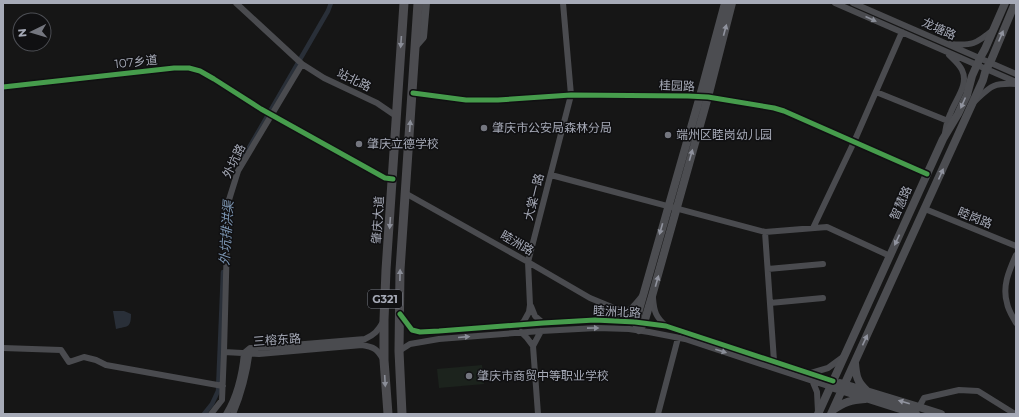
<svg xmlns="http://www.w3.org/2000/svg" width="1019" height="417" font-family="Montserrat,'Noto Sans SC',sans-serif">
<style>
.green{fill:#1c231d}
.water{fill:#292f38}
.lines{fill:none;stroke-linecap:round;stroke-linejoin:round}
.canal{stroke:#292f38;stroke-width:4.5}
.minor{stroke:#4a4b4f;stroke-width:6}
.major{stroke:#4c4d51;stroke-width:8}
.highway{stroke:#4c4c50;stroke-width:9}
.cycleway-casing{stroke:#101012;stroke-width:8}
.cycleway{stroke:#469c4c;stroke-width:5}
.oneway{fill:#8a8e98}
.oneway2{fill:#90939e}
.oneway3{fill:#8b8e98}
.poi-dot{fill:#74767f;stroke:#101012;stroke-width:1.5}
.labels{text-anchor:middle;stroke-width:3;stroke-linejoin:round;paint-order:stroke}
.shield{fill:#101012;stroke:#797c86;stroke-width:1}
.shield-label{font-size:11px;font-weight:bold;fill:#a6aab7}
.street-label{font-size:12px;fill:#a6aab7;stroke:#101012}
.poi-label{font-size:12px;fill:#a6aab7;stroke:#101012;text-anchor:start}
.water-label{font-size:13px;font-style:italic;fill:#7c96b3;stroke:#101012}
</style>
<rect width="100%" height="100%" fill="#161616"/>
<path class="green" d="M482,365L484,384L439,388L437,369Z"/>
<path class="water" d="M113,311H124L131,314C131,328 128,326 116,329Z"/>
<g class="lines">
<path class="canal" d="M243,158L328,11L331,3
M204,414L212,404L218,391L223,272"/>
<path class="minor" d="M236,3L302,64L324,78L377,103L396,116
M835,3L1016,82
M853,3L1016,74
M950,44C972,46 976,44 993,30
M3,87L174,68H189L200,71L214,79L261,109L385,178L393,179
M876,92L948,121
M413,93L466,100H498L571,95L688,96L708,97L774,108L784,111L927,174
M975,101C991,86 992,83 1016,84
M945,133C946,126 948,118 951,112C956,99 969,84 962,70C959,64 954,60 949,55
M551,175L765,232L827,227L890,256
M405,193L528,262L590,298L619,310
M925,209L1016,246
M813,228L854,142L902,32
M765,232L774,361
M1016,255C1009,271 1002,286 1007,303C1008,310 1013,317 1016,323
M768,269L823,264
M653,298C654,312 656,317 666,326
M770,303L823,298
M531,306L535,316L543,323
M400,314L412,330L420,332L439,331L543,323L595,320L635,322L666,326L833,381
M615,320C627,314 634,306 642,296
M520,325L524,321L529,312L530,305L528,262L571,95L563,3
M521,332L527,338L533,346L538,414
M533,346L541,331
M3,348L61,350L69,362L84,357L96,360L106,365L223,386
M399,351L410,344L439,339L541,331L597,328L629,329L649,332L685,339L831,387
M224,352L228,203L238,171L302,64
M244,353L250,348H257L365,339C374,335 378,331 383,322
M811,373L828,368L843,357
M812,380L817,392L818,412
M919,407L924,398L959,390L978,391L1015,414
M211,414L222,400L224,352L259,354L362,345C374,347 377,349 383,359
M226,414C237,396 242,374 244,353
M233,414C242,393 247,373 250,350
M658,414L678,338"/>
<path class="major" d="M725,3L700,96L637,317L635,322L639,330L644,323L652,296L708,97L732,3
M416,45L423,37L426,3
M855,363C856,376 857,382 867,391
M840,383L919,407L941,414
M831,387L916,414
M833,410C844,402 851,400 865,399
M818,414L943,139L958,114L967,95L972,76L980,58L985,49L1005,3
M831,414L983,80L986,69L990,63L1015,3"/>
<path class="highway" d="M388,414L384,360V320L386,270L404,3
M402,414L399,351L400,270L418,3"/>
<defs>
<path id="cycleway" d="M3,87L174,68H189L200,71L214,79L261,109L385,178L393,179
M413,93L466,100H498L571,95L688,96L708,97L774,108L784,111L927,174
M400,314L412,330L420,332L439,331L543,323L595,320L635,322L666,326L833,381"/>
</defs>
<use href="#cycleway" class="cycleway-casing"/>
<use href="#cycleway" class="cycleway"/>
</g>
<defs><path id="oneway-solid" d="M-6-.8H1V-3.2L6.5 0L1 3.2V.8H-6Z"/></defs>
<g class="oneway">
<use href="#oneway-solid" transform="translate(871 19) rotate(24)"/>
<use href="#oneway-solid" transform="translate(593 328) rotate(-1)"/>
<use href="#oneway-solid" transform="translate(464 337) rotate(-5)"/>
<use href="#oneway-solid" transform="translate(721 351) rotate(18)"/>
</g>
<g class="oneway2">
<use href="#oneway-solid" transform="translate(725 30) rotate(-75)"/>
<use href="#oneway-solid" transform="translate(1001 36) rotate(-67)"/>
<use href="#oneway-solid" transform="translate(963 103) rotate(114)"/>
<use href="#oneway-solid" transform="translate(691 155) rotate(-74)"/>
<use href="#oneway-solid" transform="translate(941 174) rotate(-66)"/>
<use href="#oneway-solid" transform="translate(661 229) rotate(106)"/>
<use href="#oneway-solid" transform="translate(897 240) rotate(115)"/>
<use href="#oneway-solid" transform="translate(657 281) rotate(-74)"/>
<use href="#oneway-solid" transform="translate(865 340) rotate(-65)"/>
<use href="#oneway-solid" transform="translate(904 402) rotate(-164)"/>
</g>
<g class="oneway3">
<use href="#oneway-solid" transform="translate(401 42) rotate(94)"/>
<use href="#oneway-solid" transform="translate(410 126) rotate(-86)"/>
<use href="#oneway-solid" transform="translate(390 223) rotate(94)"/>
<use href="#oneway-solid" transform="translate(400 275) rotate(-89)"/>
<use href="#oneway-solid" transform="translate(385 381) rotate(87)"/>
</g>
<g class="poi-dot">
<circle cx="484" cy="128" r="4"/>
<circle cx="668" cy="135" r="4"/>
<circle cx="359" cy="144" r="4"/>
<circle cx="469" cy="376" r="4"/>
</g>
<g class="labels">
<rect class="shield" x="368" y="290" width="34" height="18" rx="3"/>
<g class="shield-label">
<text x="385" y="303">G321</text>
</g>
<g class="street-label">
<text transform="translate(939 29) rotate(24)" y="4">龙塘路</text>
<text transform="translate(136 62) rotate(-6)" y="4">107乡道</text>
<text transform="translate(354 80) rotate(26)" y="4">站北路</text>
<text transform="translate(677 86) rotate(2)" y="4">桂园路</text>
<text transform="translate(234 161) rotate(-64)" y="4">外坑路</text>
<text transform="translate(534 197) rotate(-76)" y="4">大棠一路</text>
<text transform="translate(901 203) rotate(-66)" y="4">智慧路</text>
<text transform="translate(975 218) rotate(22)" y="4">睦岗路</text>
<text transform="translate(378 220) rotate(-86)" y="4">肇庆大道</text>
<text transform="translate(517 243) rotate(30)" y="4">睦洲路</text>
<text transform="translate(617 312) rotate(3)" y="4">睦洲北路</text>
<text transform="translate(277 340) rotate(-4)" y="4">三榕东路</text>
</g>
<g class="poi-label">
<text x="492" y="132">肇庆市公安局森林分局</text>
<text x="676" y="139">端州区睦岗幼儿园</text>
<text x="367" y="148">肇庆立德学校</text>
<text x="477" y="380">肇庆市商贸中等职业学校</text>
</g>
<g class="water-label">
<text transform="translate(226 233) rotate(-86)" y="5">外坑排洪渠</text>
</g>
</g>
<rect width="1019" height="417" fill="none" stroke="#a6aab7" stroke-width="8"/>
<g transform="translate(32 32) rotate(265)"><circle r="19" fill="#101012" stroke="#4c4e54"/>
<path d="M0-3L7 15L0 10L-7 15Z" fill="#74767f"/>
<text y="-6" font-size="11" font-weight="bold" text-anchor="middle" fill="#a6aab7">N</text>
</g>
</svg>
